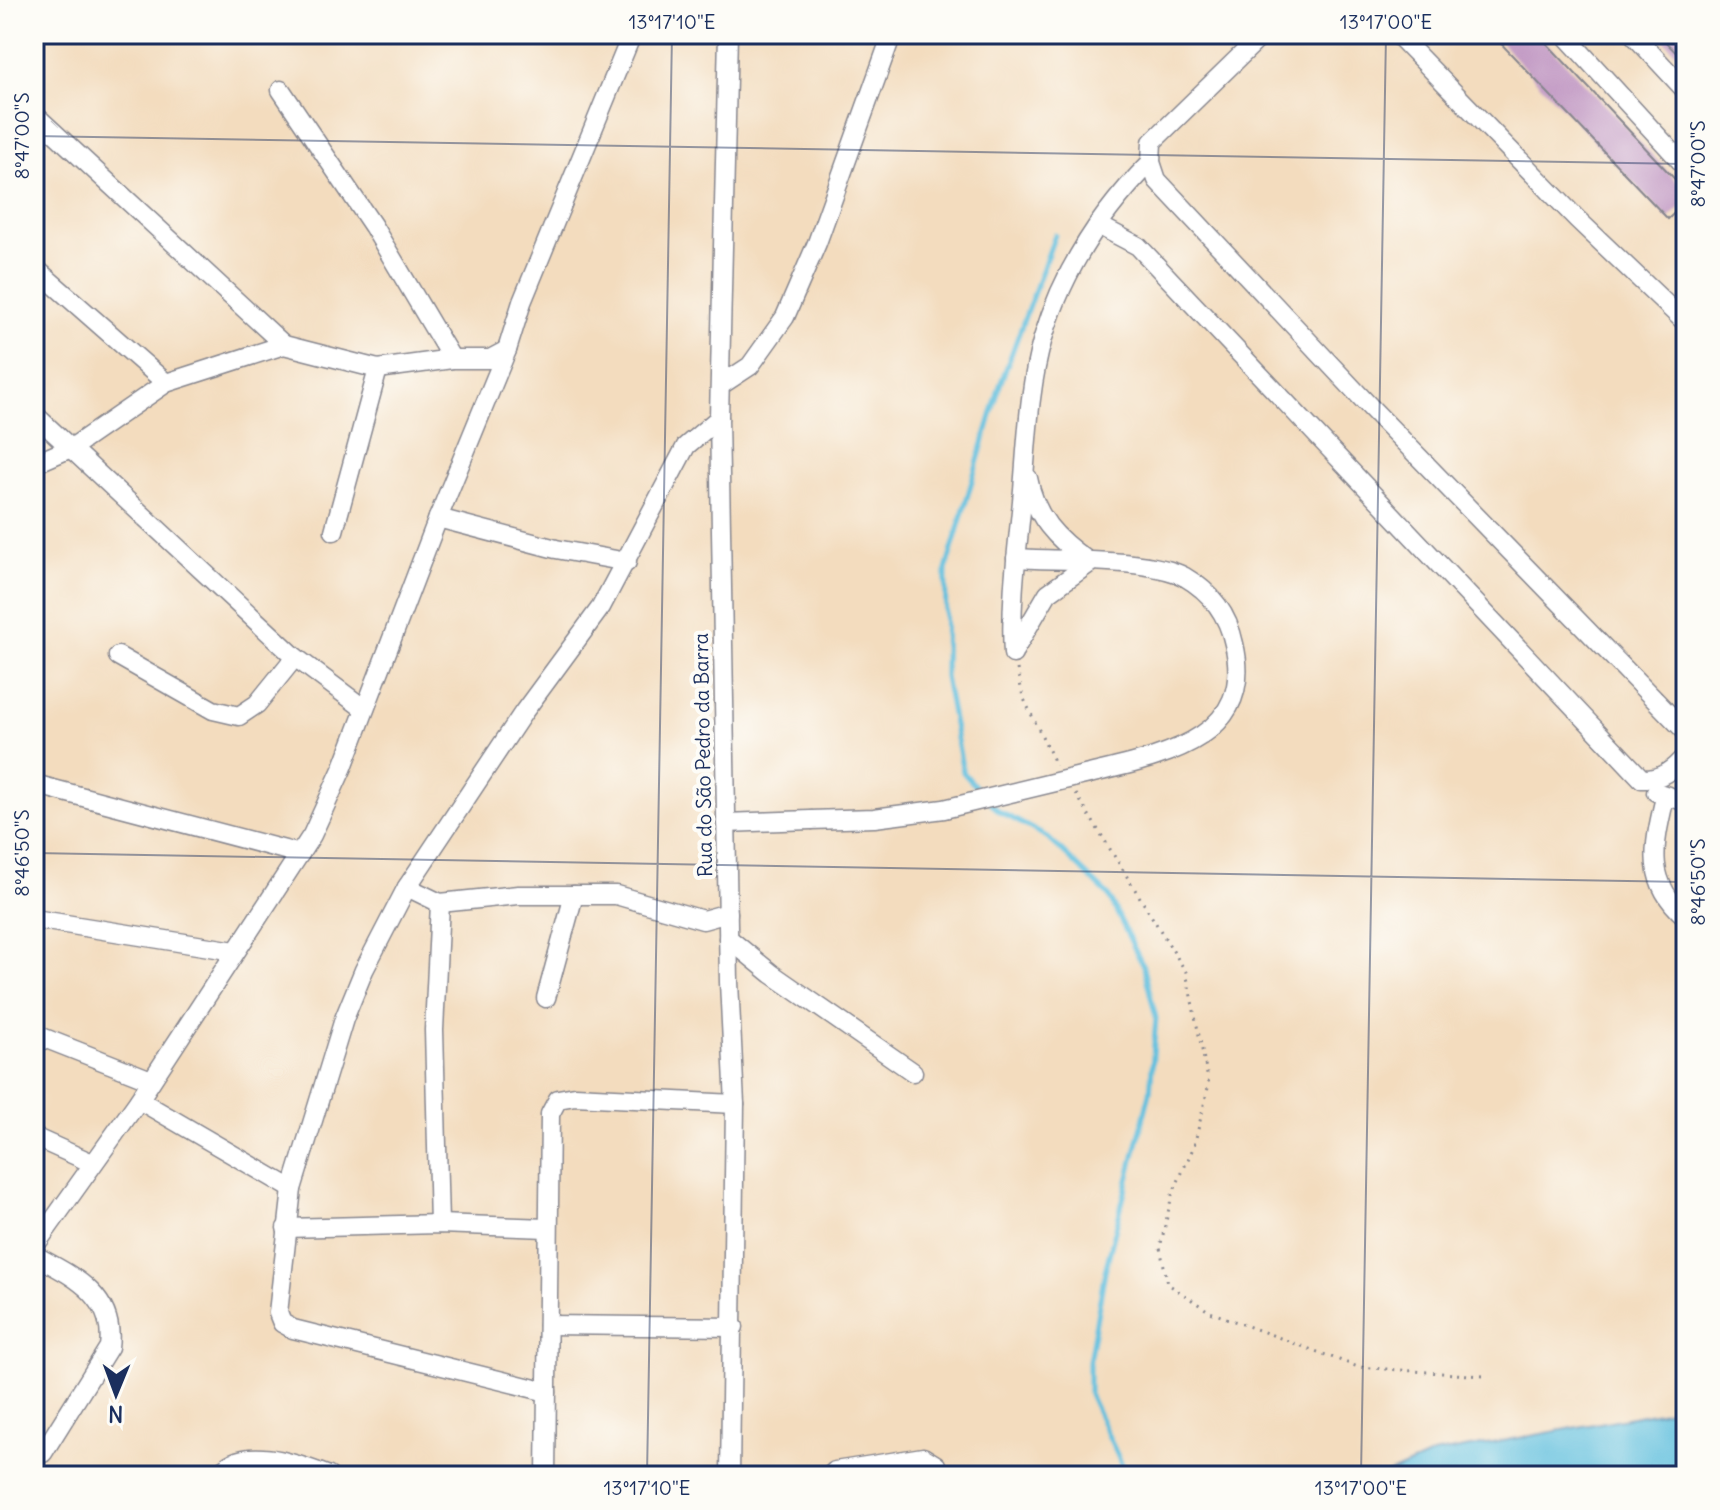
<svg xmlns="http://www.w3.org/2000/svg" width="1720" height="1510" font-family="Delius,sans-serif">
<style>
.water{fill:#60bfde;stroke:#3e779e;stroke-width:2}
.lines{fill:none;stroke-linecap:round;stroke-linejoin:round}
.stream{stroke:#60bfde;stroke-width:5}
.building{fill:#c29ac4}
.minor-casing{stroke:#87868e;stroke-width:21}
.path{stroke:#87868e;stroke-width:3;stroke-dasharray:2 6;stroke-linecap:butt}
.minor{stroke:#fff;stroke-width:18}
.minor-bridge-casing{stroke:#87868e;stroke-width:21;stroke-linecap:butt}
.minor-bridge{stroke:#fff;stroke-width:18}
.ticks{fill:none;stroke:#1b2f5e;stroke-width:2;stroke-opacity:0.45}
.labels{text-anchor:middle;stroke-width:8;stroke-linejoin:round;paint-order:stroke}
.street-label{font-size:20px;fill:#1b2f5e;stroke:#fdfcf7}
.neatline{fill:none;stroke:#1b2f5e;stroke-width:3}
.ticks-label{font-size:20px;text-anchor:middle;fill:#1b2f5e}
</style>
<rect width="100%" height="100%" fill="#fdfcf7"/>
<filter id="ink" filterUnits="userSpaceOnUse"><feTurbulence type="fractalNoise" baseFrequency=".0125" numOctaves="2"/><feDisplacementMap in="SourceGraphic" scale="16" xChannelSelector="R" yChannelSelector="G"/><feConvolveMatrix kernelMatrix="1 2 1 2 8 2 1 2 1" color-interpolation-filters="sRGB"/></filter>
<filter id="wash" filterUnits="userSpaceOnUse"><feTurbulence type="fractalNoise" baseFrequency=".006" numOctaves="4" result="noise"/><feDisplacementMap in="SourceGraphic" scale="32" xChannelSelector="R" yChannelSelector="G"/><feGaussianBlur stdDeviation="1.8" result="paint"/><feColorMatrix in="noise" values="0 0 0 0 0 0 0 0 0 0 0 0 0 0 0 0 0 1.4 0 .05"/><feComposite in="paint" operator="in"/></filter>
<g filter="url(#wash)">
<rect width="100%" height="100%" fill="#f3dcbe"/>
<!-- water -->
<polygon class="water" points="1686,1407 1686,1476 1384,1476 1433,1454"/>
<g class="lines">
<!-- stream -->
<g class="stream">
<polyline points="983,795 963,772 945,677 946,570 1000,385 1055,235"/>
<polyline points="990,802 1000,812 1047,837 1108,895 1144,968 1156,1018 1150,1093 1105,1271 1089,1361 1089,1394 1127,1476"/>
</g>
</g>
<g id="blocks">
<!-- building -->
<g class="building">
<polygon points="1492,34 1538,34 1686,191 1686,202 1668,219"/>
<polygon points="1658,34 1686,34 1686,63"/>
</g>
</g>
</g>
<g filter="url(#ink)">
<use href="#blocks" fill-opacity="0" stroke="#87868e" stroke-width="2"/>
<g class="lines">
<defs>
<g id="minor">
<polyline points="728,34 719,418 729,982 735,1104 730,1476"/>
<polyline points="1263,34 1152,142 1151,162 1157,180 1372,409 1686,732"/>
<polyline points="1397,34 1577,219 1686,323"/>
<polyline points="1564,34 1686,167"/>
<polyline points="1633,34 1686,91"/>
<polyline points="281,90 373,226 452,359"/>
<polyline points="34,114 284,345"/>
<path d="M 1098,225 L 1138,246 L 1642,779 C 1661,780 1674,769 1686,755"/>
<polyline points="34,267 166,383"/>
<polyline points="721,385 750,366 785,317 817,243 892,34"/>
<polyline points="34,414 295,657 363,708"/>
<polyline points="34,464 73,447 166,383 284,345 378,369 452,359 490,359 507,350"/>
<path d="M 1028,478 C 1035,517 1056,539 1088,561"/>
<polyline points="438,518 556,549 627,562"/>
<polyline points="334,531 378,369"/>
<path d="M 1016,558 C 1059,561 1150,558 1185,577 C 1211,592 1228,615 1234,644 C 1257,740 1159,757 1089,774"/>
<polyline points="1014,651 1048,593 1090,563"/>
<path d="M 1013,654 C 1010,603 1017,552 1022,501 C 1027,448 1028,389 1043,338 C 1063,271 1102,211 1151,162"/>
<polyline points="118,656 213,710 239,716 257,704 295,657"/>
<polyline points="34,784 300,854"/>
<polyline points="1656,792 1686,802"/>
<path d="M 1665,797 C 1654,845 1644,881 1686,917"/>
<polyline points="726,823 811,820"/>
<polyline points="407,887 440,903 518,895 616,895 703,920 728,913"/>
<polyline points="34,919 235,951"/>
<polyline points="728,938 772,974 913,1072"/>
<polyline points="546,998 574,895"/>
<polyline points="34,1034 151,1080"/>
<polyline points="139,1100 292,1189"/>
<polyline points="34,1137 92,1163"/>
<polyline points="439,1224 434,1030 440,903"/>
<polyline points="286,1228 439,1224 547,1228"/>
<polyline points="34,1247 139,1100 312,835 343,767 438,518 507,350 522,302 632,34"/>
<path d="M 34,1255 C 73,1276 116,1296 109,1347 L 43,1453"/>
<polyline points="548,1325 734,1327"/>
<polyline points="547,1392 293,1329 282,1323 278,1313 292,1189 344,1019 364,970 407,887 523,713 601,607 686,446 719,418"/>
<path d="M 218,1476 C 240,1441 300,1465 329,1476"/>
<polyline points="546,1476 550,1114 558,1099 575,1096 735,1104"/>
<polyline points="830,1476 835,1471 923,1457 936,1465 939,1476"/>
</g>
</defs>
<!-- minor casing -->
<use href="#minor" class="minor-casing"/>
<!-- path -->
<g class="path">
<polyline points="1017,669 1023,697 1056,765"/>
<polyline points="1076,794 1186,972 1209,1084 1194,1146 1172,1195 1160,1248 1168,1284 1210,1312 1358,1367 1483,1376"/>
</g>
<!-- minor -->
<use href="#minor" class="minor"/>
<defs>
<polyline id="minor-bridge" points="811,820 874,818 944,809 1089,774"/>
</defs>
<!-- minor-bridge casing -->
<use href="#minor-bridge" class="minor-bridge-casing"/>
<!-- minor-bridge -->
<use href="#minor-bridge" class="minor-bridge"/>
</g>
</g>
<!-- ticks -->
<path class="ticks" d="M 34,136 L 1686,164M 34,853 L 1686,882M 647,1476 L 672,34M 1361,1476 L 1386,34"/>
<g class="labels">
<!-- street labels -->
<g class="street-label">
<text transform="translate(703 755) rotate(-91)" y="7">Rua do São Pedro da Barra</text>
</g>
</g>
<!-- margin -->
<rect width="1720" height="1510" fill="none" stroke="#fdfcf7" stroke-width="88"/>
<!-- north arrow -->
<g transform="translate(116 1394) rotate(181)" stroke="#fdfcf7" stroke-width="6" paint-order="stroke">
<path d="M0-6L14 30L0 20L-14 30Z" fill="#1b2f5e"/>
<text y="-12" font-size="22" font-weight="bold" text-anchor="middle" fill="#1b2f5e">N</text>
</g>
<rect x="44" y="44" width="1632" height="1422" class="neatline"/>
<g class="ticks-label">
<text x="672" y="29">13°17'10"E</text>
<text x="1386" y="29">13°17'00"E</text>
<text transform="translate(22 136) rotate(-90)" y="7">8°47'00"S</text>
<text transform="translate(1698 164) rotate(-90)" y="7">8°47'00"S</text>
<text transform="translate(22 853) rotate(-90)" y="7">8°46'50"S</text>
<text transform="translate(1698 882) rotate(-90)" y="7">8°46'50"S</text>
<text x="647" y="1495">13°17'10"E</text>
<text x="1361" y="1495">13°17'00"E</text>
</g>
</svg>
